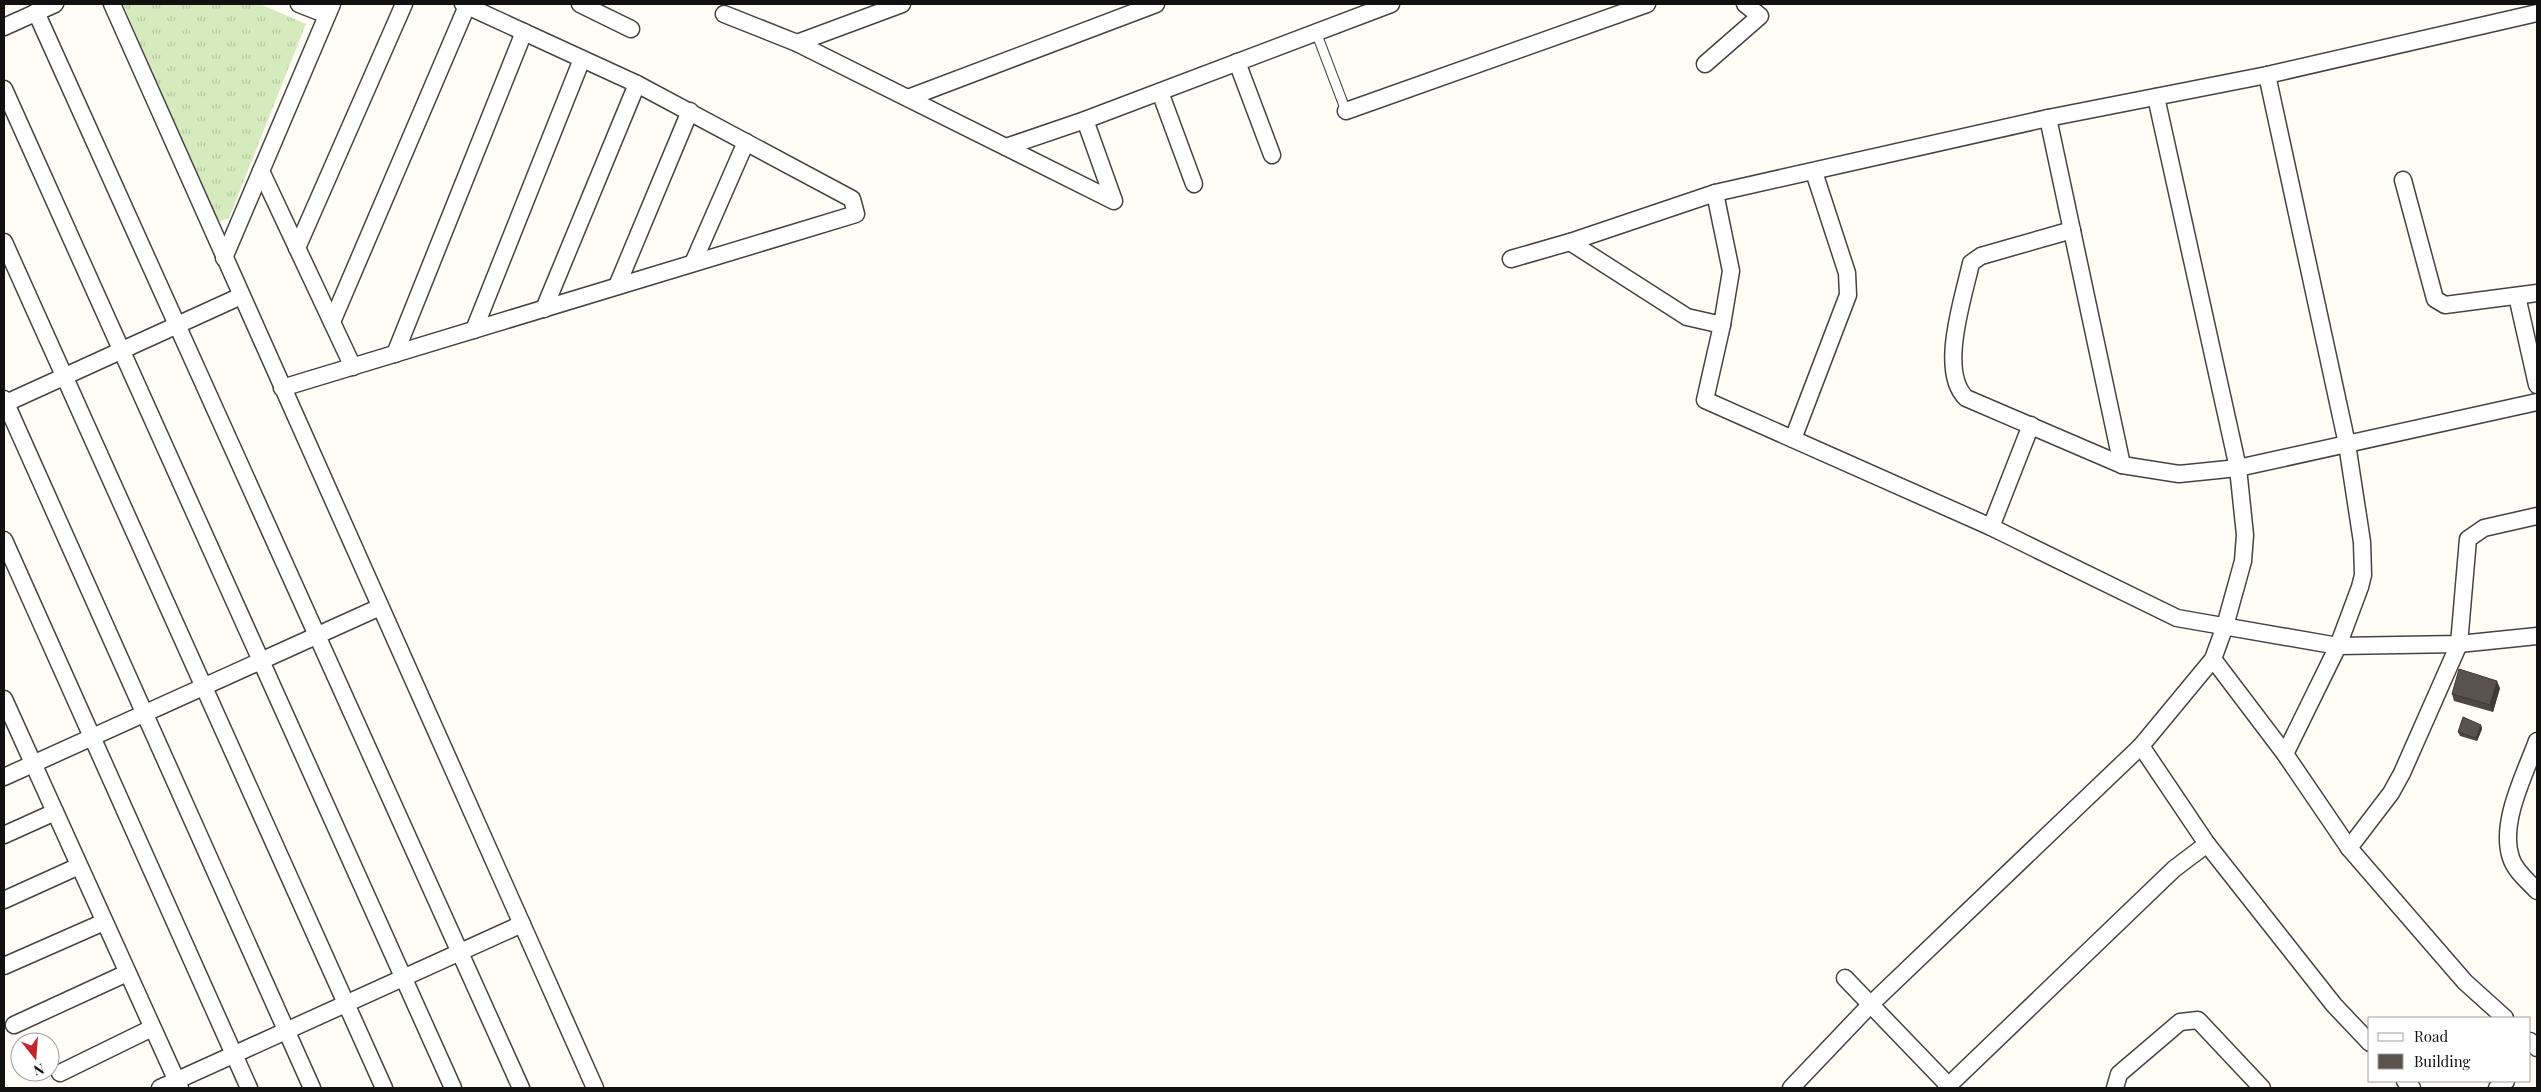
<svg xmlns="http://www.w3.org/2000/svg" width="2541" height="1092" font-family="'Playfair Display',serif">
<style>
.grass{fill:url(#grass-tufts)}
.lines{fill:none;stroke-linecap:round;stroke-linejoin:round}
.lane-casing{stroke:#444;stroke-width:11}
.street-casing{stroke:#444;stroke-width:19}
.lane{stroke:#fff;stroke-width:9}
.street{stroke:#fff;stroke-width:16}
.wall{fill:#4d4742}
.shaded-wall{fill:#3f3936}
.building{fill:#5a524d;stroke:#3f3936}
</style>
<defs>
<pattern id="grass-tufts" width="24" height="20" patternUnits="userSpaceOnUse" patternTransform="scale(1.25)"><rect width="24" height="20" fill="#d5ebbd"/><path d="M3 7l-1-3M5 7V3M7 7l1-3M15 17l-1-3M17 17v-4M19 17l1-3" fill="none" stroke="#b6c8a1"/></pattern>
</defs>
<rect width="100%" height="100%" fill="#fffdf5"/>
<!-- grass -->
<polygon class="grass" points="123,4 260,4 306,24 229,218 220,221 214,217"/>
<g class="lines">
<defs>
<polyline id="lane" points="1316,32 1346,111"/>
<g id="street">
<polyline points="112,4 595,1088"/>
<polyline points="299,4 327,15"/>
<polyline points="580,4 631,29"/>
<polyline points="36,12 521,1088"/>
<polyline points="724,14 797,43 1114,201 1085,120"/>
<polyline points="4,27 55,4"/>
<polyline points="797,43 902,4"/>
<polyline points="1237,62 1272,155"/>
<polyline points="1705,64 1760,16 1745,4"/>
<polyline points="2267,75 2347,444 2362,542 2363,575 2360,587 2338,646 2285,754"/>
<polyline points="4,89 453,1088"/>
<polyline points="1160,92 1194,184"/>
<polyline points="908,98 1156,4"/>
<polyline points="1346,111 1647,4"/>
<polyline points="2048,118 2122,465"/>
<polyline points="1006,147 1085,120 1391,4"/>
<polyline points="261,171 353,367"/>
<polyline points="2403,180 2435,299 2445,305 2537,293"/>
<path d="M 2072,230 L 1981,256 L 1971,263 C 1964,296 1938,371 1966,398 L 2122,465 L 2179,474 L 2238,468 L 2537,402"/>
<polyline points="4,242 384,1088"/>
<polyline points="1570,242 1687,317 1722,325 1731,271 1715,193"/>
<polyline points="297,248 404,4"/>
<polyline points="224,258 332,4"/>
<polyline points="1511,259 1570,242 1715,193 2048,118 2267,75 2537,13"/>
<polyline points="693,263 746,142"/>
<polyline points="617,286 690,111"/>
<polyline points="2517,296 2537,385"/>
<polyline points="544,309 637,84"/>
<polyline points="332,322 467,6"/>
<polyline points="1722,325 1705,400 1991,527 2177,618 2338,646 2459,644 2537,636"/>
<polyline points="474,330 582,59"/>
<polyline points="395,354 524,32"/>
<polyline points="282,388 856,214 852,199 637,84 463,4"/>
<polyline points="4,399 312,1088"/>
<polyline points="4,404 241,296"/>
<polyline points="1793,439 1848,295 1847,273 1814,172"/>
<polyline points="1991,527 2031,425"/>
<polyline points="4,540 249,1088"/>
<polyline points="2213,659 2285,754 2349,848 2465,982 2505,1018"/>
<polyline points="4,699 180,1088"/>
<path d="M 2537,741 C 2525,774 2499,823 2511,858 C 2515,871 2528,881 2537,891"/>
<polyline points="2141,746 2207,844 2334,1005 2370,1043"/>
<polyline points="4,777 380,607"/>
<polyline points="4,835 55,812"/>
<polyline points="2349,848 2391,793 2402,773 2459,644 2468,539 2484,528 2537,516"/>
<polyline points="4,900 79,866"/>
<polyline points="4,966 104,922"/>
<polyline points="1845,978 1951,1088"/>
<polyline points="14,1025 127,973"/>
<polyline points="2530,1041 2537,1048"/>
<polyline points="60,1073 152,1028"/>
<polyline points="2405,1081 2412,1088"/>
<polyline points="160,1088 522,924"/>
<polyline points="1791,1088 1870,1005 2141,746 2213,659 2225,626 2243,561 2245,535 2238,468 2156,97"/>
<polyline points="1946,1088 2174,869 2207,844"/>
<polyline points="2115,1088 2119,1074 2180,1022 2198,1020 2262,1088"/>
<polyline points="2497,1088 2506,1081"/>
</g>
</defs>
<!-- lane casing -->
<use href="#lane" class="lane-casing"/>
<!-- street casing -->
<use href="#street" class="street-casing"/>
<!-- lane -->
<use href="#lane" class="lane"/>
<!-- street -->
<use href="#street" class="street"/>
</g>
<!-- wall -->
<g class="wall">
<polygon points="2500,688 2493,712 2454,701 2452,694"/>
<polygon points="2481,725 2482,729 2477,741 2460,736 2458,732"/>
</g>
<!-- shaded-wall -->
<g class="shaded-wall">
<polygon points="2497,681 2500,688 2493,712 2490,705"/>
<polygon points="2481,725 2482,729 2477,741 2476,738"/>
</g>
<!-- building -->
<g class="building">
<polygon points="2459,669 2497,681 2490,705 2452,694"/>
<polygon points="2463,717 2481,725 2476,738 2458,732"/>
</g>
<!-- border -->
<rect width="2541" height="1092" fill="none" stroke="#111111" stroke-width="10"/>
<!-- legend -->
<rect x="2368" y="1017" width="162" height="65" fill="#ffffff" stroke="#a0a0a0"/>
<rect x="2378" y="1033" width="25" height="8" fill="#ffffff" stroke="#a0a0a0"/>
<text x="2414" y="1042" font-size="15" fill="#111111">Road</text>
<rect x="2378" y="1054" width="25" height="15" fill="#5a524d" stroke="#a0a0a0"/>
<text x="2414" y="1067" font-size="15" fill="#111111">Building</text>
<!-- north arrow -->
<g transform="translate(35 1057) rotate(163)"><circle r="24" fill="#ffffff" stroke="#a0a0a0"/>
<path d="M0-4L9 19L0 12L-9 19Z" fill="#c4262e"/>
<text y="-8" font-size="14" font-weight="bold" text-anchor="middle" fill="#111111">N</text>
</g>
</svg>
